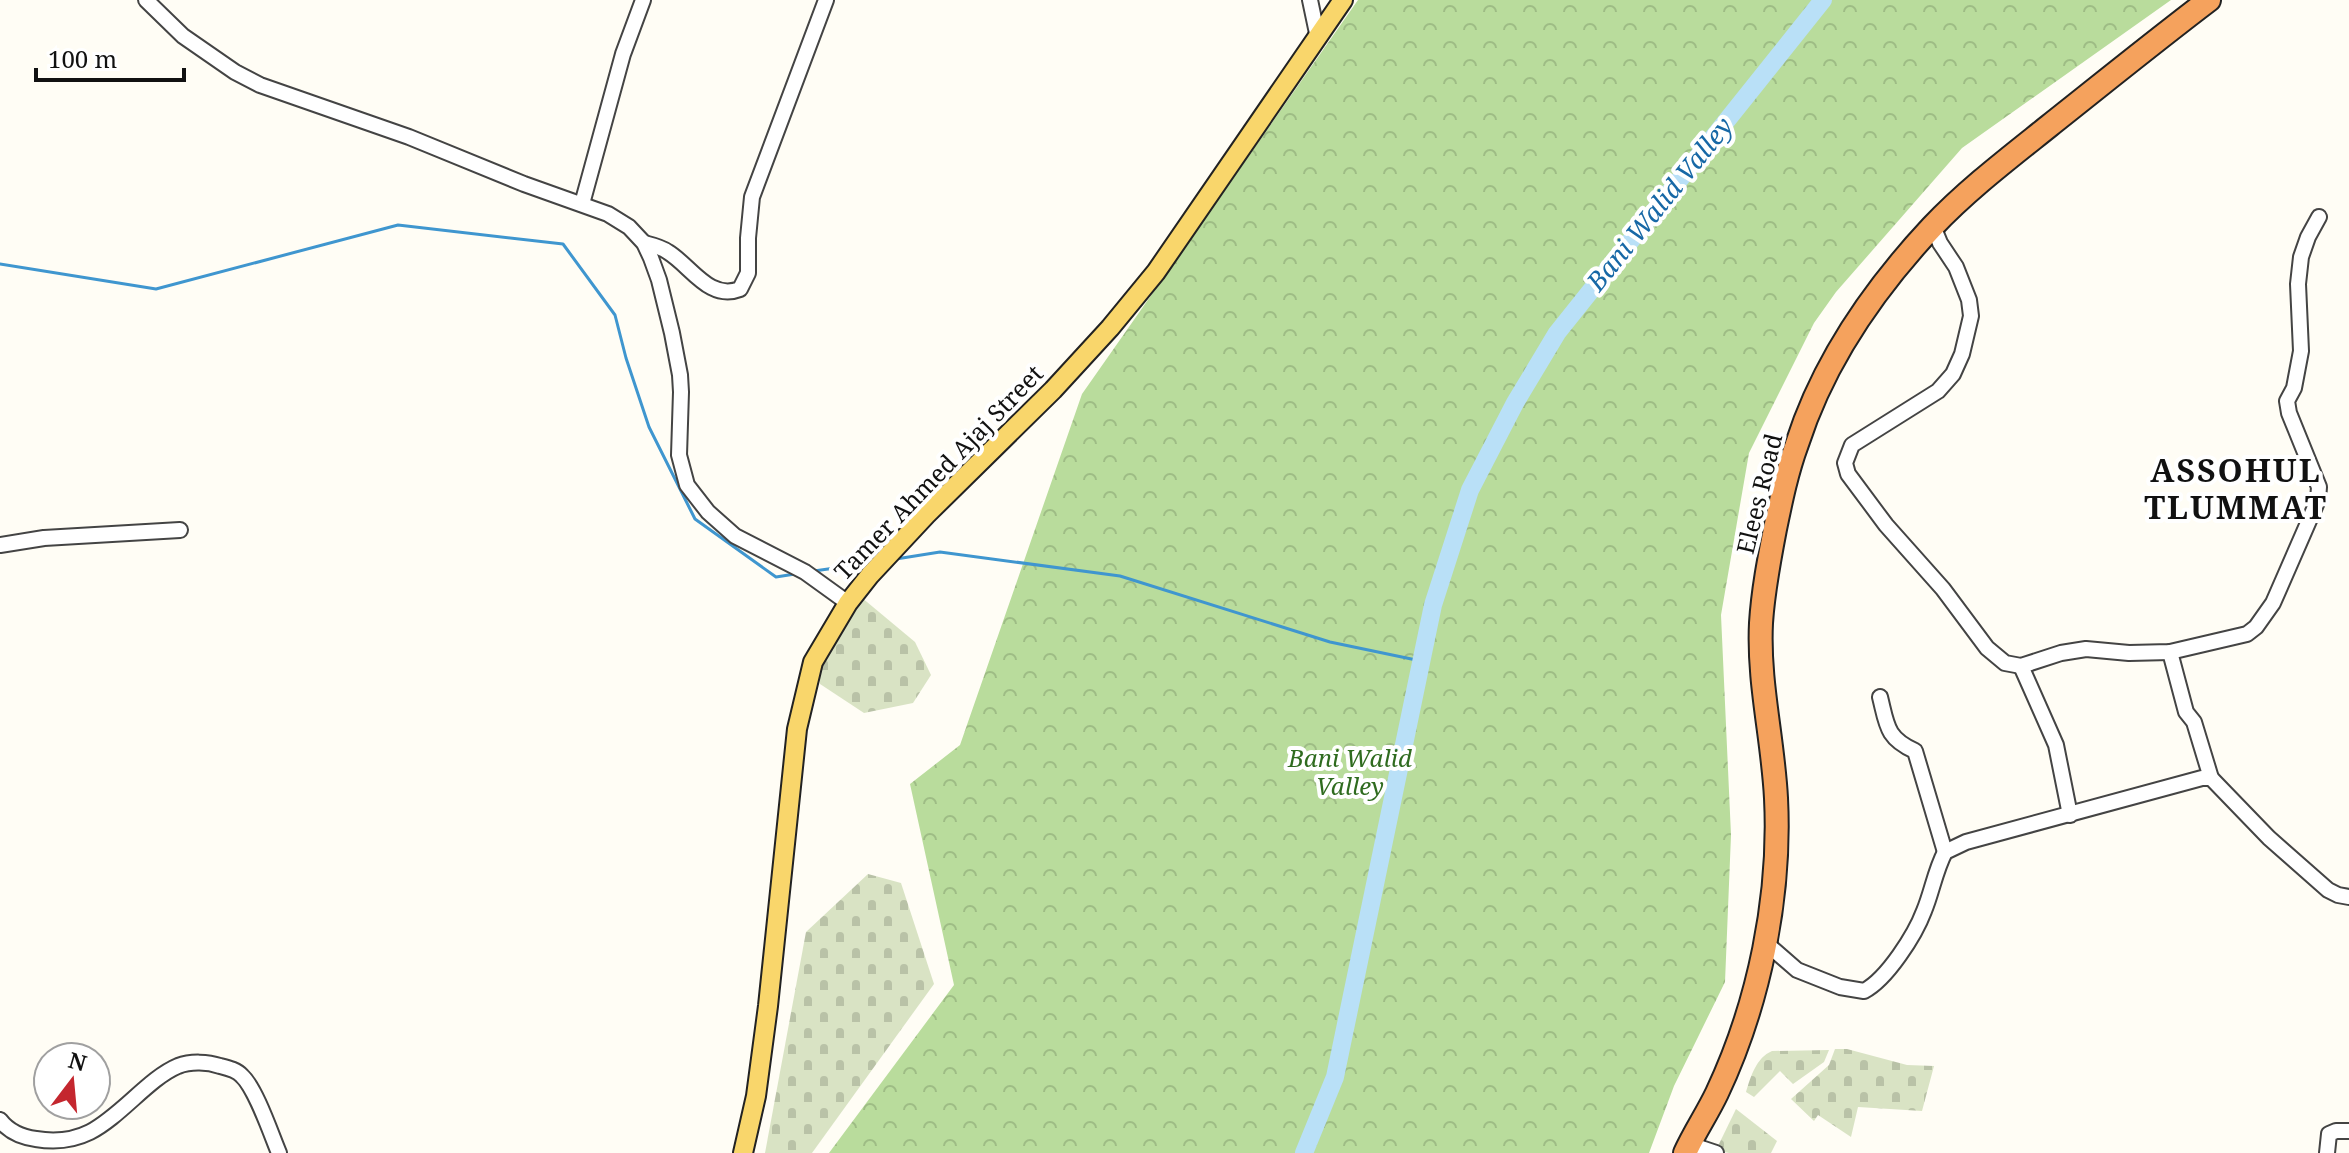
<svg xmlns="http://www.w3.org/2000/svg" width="2349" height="1153" font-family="'Noto Serif',serif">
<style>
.forest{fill:url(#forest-crowns)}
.cemetery{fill:url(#cemetery-stones)}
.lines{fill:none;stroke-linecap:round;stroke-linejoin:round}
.stream{stroke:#3f96cf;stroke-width:3}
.river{stroke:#b9e0f7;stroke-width:18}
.minor-casing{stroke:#444;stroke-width:18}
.major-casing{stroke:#222;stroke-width:22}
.highway-casing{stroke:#222;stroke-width:26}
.minor{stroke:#fff;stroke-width:14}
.major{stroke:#f9d66b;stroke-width:18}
.highway{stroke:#f5a25d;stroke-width:22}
.labels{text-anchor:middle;stroke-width:8;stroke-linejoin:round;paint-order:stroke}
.street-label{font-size:24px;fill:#111;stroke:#fff}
.park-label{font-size:24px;font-style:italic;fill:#2f6b1f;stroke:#fff}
.water-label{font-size:26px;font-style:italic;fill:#1768a6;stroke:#fff}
.district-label{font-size:32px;font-weight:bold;letter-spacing:2px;fill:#111;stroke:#fff}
</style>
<defs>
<pattern id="forest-crowns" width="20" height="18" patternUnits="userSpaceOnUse" patternTransform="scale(2)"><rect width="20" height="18" fill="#b9dc9c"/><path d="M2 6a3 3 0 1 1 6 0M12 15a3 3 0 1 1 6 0" fill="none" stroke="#9ebc85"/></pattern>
<pattern id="cemetery-stones" width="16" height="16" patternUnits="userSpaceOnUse" patternTransform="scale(2)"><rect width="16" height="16" fill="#d9e3c4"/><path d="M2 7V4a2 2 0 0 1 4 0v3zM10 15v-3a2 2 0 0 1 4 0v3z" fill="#b9c2a7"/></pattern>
</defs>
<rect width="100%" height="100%" fill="#fffdf5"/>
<!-- forest -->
<polygon class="forest" points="1358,0 2171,0 1962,148 1836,292 1814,323 1749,453 1721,615 1731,835 1725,982 1674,1086 1649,1153 829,1153 954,985 910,784 960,745 1082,394"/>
<!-- cemetery -->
<g class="cemetery">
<polygon points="861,597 915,642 931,675 913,703 864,713 820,684 820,669"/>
<polygon points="868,874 901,883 934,984 812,1153 765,1153 806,932"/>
<polygon points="1835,1049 1847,1049 1907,1065 1934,1066 1922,1111 1858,1107 1851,1137 1818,1115 1814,1121 1791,1099 1829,1065"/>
<path d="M 1829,1050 L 1824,1062 L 1793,1084 L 1780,1071 L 1754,1097 L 1746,1092 C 1751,1076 1756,1058 1772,1051 Z"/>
<polygon points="1736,1109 1777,1141 1771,1153 1729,1153 1720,1151 1718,1146"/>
</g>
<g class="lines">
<!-- stream -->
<g class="stream">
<polyline points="0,264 156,289 398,225 563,244 615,315 626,358 649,427 695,519 776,577 795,574"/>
<polyline points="896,559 940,552 1120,576 1330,642 1421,661"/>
<polyline points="814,571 870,563"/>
</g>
<!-- river -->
<polyline class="river" points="1304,1153 1335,1077 1433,605 1470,490 1515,403 1557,333 1823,0"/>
<defs>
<g id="minor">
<polyline points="146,0 183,36 235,72 260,85 409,137 524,184 608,214 629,227 644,243 651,258 659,280 672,333 680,375 681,392 679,455 687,485 708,512 735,536 805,572 848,603"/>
<polyline points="1310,0 1318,38"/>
<polyline points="582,204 623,54 643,0"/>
<polyline points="1933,226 1940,243 1956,267 1969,300 1971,316 1962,354 1953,374 1938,391 1852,445 1845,463 1848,474 1886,525 1943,589 1987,648 2005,663 2021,666 2061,653 2086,649 2129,653 2170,652 2247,634 2256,627 2273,603 2318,500 2319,487 2289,413 2287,401 2294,388 2301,351 2298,284 2301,257 2308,237 2319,217"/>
<path d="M 644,243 C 652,245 661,247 668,252 C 691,266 709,301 740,289 L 748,273 L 748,238 L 752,197 L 826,0"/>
<polyline points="0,545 44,538 180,530"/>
<polyline points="2170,652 2186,712 2194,722 2211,778"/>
<polyline points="2021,666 2056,745 2070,815"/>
<path d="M 1880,697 C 1887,725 1886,738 1915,751 L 1945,852"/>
<path d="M 1767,944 L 1797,970 L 1840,987 L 1864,991 C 1887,979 1915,935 1924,911 C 1932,892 1935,871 1945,852 L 1966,842 L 2202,778 L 2211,778 L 2269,838 L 2328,890 L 2338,895 L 2349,897"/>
<path d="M 0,1120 C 9,1132 21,1137 36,1139 C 54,1142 74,1140 90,1132 C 121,1116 149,1078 178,1066 C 191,1061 208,1062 220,1066 C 228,1068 237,1070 242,1076 C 256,1089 271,1134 279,1153"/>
<polyline points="1689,1144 1716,1153"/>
<polyline points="2327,1153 2329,1134 2336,1131 2349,1131"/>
</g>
<polyline id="major" points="743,1153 756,1096 768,1006 797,729 813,662 848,603 870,575 926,515 1053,390 1110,328 1156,272 1343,0"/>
<path id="highway" d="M 1685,1153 C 1694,1133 1707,1114 1717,1093 C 1759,1004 1781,897 1776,798 C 1773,739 1758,682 1761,623 C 1763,591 1769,560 1775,529 C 1781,500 1787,471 1797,444 C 1823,363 1874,289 1932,227 C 1967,190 2009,158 2049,126 C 2102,84 2155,41 2209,0"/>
</defs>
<!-- minor casing -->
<use href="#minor" class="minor-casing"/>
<!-- major casing -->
<use href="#major" class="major-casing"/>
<!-- highway casing -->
<use href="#highway" class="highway-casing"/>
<!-- minor -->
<use href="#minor" class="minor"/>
<!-- major -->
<use href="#major" class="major"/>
<!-- highway -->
<use href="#highway" class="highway"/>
</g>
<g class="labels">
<!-- street labels -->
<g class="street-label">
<text transform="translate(939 473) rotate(-46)" y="8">Tamer Ahmed Ajaj Street</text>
<text transform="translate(1760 494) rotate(-76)" y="8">Elees Road</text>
</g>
<!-- park labels -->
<g class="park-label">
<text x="1350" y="767">Bani Walid<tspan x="1350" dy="28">Valley</tspan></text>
</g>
<!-- water labels -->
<g class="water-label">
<text transform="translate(1660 204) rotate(-51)" y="9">Bani Walid Valley</text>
</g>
<!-- district labels -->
<g class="district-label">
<text x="2236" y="482">ASSOHUL<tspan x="2236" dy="37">TLUMMAT</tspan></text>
</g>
</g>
<!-- north arrow -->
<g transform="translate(72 1081) rotate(16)"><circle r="38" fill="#ffffff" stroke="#a0a0a0" stroke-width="2"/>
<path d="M0-6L14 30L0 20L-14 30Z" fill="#c4262e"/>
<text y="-12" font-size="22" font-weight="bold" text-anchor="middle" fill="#111111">N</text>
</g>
<!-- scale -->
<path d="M36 68v12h148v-12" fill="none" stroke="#111111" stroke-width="4"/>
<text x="48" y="68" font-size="24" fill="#111111" stroke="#ffffff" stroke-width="6" paint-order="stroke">100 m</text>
</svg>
